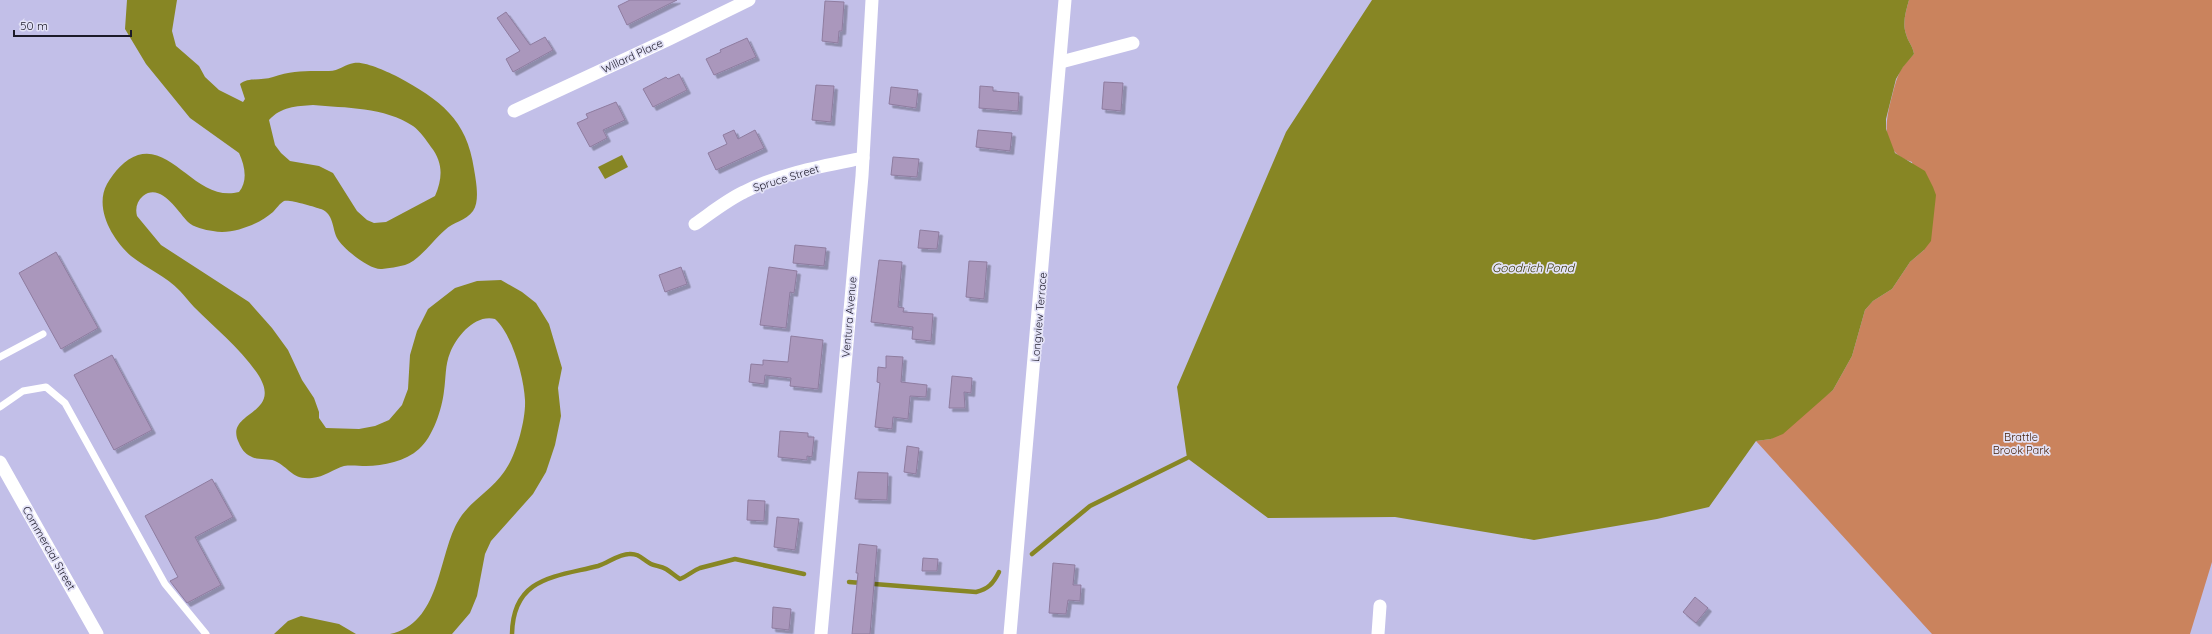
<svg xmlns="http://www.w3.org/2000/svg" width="2212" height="634" font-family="Quicksand,sans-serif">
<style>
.green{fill:#ca835d}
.water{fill:#878624;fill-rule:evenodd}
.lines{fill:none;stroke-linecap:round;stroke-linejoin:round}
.stream{stroke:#878624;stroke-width:4.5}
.building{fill:#aa97bc;stroke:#8e7c9f;filter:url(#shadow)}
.service{stroke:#fff;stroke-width:7}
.minor{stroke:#fff;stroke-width:13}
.labels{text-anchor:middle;stroke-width:3.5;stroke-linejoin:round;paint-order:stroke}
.street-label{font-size:11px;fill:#1c1a29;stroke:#e3e2f7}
.park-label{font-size:11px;fill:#472008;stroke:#e3e2f7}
.water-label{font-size:12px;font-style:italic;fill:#393701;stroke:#e3e2f7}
</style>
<defs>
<filter id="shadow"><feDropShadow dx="3.5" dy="3.5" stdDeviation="0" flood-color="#0004"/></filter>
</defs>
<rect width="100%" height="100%" fill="#c2bfe8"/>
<!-- green -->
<path class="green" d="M 1909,0 L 2212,0 L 2212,562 L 2190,634 L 1932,634 L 1756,441 L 1771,439 L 1833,390 L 1852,356 L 1865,310 L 1873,301 L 1892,289 L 1910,262 L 1924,250 L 1912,162 C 1882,153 1884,126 1891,100 C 1894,89 1896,78 1902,68 C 1905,63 1910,59 1914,54 C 1913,46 1908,42 1906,34 C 1902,23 1906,11 1909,0 Z"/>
<!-- water -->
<g class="water">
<path d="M 127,0 L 177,0 L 172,31 L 176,46 L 199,66 L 205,77 L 219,90 L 243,102 L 245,99 L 240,84 C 248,77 262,81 273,77 C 293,70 308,71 329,71 C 339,71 345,64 354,63 C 365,61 388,72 398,77 C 440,100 467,119 474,169 C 476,181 480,201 473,211 C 466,221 453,222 445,230 C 433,240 420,260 405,265 C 398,267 389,268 382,269 C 371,271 342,248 337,238 C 332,228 334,214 321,209 C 315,207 289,199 284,201 C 280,203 276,209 273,212 C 258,225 232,235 213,231 C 205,230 193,227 188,222 C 178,212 161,182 143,196 C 137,201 135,208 137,216 L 161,245 L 249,302 L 272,328 L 288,350 L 302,380 L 314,398 L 319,412 L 319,418 L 326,428 L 359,429 L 375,426 L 389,420 L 402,405 L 408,389 L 410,355 L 417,331 L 428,309 L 455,288 L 477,281 L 501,280 L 522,292 L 536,303 L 549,324 L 562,368 L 558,388 L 561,416 L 555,445 L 546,472 L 533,494 L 491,541 L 485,554 L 477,596 L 470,613 L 452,634 L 390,634 C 440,624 438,558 457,523 C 468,502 491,491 504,472 C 516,456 526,420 525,400 C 524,377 512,334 495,319 C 475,314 457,336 450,353 C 445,365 446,378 444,391 C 442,409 433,437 419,449 C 406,461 383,466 366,466 C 359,466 351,465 344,466 C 334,469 324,477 312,478 C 292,480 290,468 275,461 C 267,458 258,461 250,456 C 245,454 241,448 239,443 C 223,411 283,416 259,376 C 242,350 216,329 194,307 C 189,302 185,296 180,291 C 166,276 147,269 131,256 C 112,239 94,208 107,184 C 114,172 125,159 138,155 C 173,144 198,203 239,192 C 248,181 245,166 239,153 L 190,118 L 146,64 L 125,29 ZM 313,105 C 345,108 385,107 413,126 C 420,131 426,140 431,147 C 443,162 443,178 435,196 L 386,222 L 374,223 L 367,220 L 357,211 L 333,173 L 319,166 L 290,161 L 281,153 L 275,145 L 269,120 C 281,107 296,106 313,105 Z"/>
<path d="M 1372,0 L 1909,0 C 1906,11 1902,23 1906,34 C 1908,42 1913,46 1914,54 L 1903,67 L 1896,79 L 1886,119 L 1886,129 L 1895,153 L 1925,171 L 1933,187 L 1936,195 L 1931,241 L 1924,250 L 1910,262 L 1892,289 L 1873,301 L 1865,310 L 1852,356 L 1833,390 L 1783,434 L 1771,439 L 1756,441 L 1709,507 L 1657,519 L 1534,540 L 1395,517 L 1268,518 L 1187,458 L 1177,387 L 1286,132 Z"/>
<polygon points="622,155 628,167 605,179 598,167"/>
<polygon points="301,616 339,624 356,634 274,634 288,621"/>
</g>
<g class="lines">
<!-- stream -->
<g class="stream">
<polyline points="1032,554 1090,506 1187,458"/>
<path d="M 849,582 L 976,592 C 988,589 993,584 999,572"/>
<path d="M 512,634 C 513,577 555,577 598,566 C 608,563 619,554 629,554 C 639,553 643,560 651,564 C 655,566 661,566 666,569 C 671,572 675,576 680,579 C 688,576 692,571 700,568 L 735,559 L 804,574"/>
</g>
</g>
<!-- building -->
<g class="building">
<polygon points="630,0 677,0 627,25 618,6"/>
<polygon points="825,1 844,2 842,31 839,31 838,43 822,41"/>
<polygon points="506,12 530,45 545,37 553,50 513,72 506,59 520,51 497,18"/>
<polygon points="747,38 756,57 714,75 706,59 721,52 720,50"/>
<polygon points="679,74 687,90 653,107 643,89 666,77 668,79"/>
<polygon points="1104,82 1123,83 1121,111 1102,109"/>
<polygon points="816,85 834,86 831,122 812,120"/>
<polygon points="980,86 993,87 993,91 1019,93 1018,111 979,108"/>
<polygon points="891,87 918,90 916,108 889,104"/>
<polygon points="616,102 625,120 603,130 607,138 590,147 577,123 588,118 586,114"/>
<polygon points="734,130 738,139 755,130 764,148 716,170 708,153 727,144 723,135"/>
<polygon points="978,130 1012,133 1010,151 976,147"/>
<polygon points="893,157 919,159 917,177 891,175"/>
<polygon points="920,230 939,232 937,249 918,248"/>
<polygon points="795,245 826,248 824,266 793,263"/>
<polygon points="56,252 98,328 61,349 19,273"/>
<polygon points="879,260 902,262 898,307 904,308 903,312 933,314 931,341 912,339 913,327 871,322"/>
<polygon points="969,261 987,262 984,299 966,297"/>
<polygon points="681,267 687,284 665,292 659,275"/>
<polygon points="769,267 797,271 794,293 790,292 786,328 760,325"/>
<polygon points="791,336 823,340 818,389 790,386 791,378 765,375 764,384 749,382 751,364 763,365 763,360 788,362"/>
<polygon points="112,355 152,430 114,450 74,375"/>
<polygon points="886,356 903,357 901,382 927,385 926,397 910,396 908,419 893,417 892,429 875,427 880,383 877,382 878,367 886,368"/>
<polygon points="952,376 972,378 971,393 964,392 965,408 949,408"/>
<polygon points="780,431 808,433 808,437 814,437 812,457 807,456 807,460 778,457"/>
<polygon points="907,446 919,448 916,474 904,472"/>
<polygon points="858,472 888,473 887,500 855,499"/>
<polygon points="212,479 233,517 195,537 221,585 187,603 170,581 178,577 145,516"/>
<polygon points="748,500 765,501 764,521 747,520"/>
<polygon points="777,517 799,519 795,550 774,547"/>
<polygon points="859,544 877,546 870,634 852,634 858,573 856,573"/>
<polygon points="923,558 938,559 937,571 922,571"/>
<polygon points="1053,563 1075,565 1073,585 1081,585 1080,601 1068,600 1066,614 1049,613"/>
<polygon points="1695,597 1708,608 1696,623 1683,612"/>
<polygon points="773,607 791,609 789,630 772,628"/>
</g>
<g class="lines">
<!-- service -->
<g class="service">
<polyline points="0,357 43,334"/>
<polyline points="0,407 23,391 46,387 65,403 165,584 206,634"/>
</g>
<!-- minor -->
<g class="minor">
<polyline points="1061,62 1133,43"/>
<polyline points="514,111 669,39 749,0"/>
<path d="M 695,224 C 711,213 727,200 744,192 C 781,173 823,166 863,158"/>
<polyline points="0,462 97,634"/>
<polyline points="821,634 862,176 872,0"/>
<polyline points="1010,634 1065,0"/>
<polyline points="1378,634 1380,606"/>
</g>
</g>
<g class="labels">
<!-- street labels -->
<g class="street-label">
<text transform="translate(632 56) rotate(-25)" y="4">Willard Place</text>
<text transform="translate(786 178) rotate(-17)" y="4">Spruce Street</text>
<text transform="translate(849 317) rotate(-85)" y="4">Ventura Avenue</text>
<text transform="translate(1039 317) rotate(-85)" y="4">Longview Terrace</text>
<text transform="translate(49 548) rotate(60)" y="4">Commercial Street</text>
</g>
<!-- park labels -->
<g class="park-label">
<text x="2021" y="441">Brattle<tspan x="2021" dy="13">Brook Park</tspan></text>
</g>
<!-- water labels -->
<g class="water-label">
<text x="1533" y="272">Goodrich Pond</text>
</g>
</g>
<!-- scale -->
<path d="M14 30v6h117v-6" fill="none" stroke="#1c1a29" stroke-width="2"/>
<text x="20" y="30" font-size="12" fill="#1c1a29" stroke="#e3e2f7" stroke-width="3" paint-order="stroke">50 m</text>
</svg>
